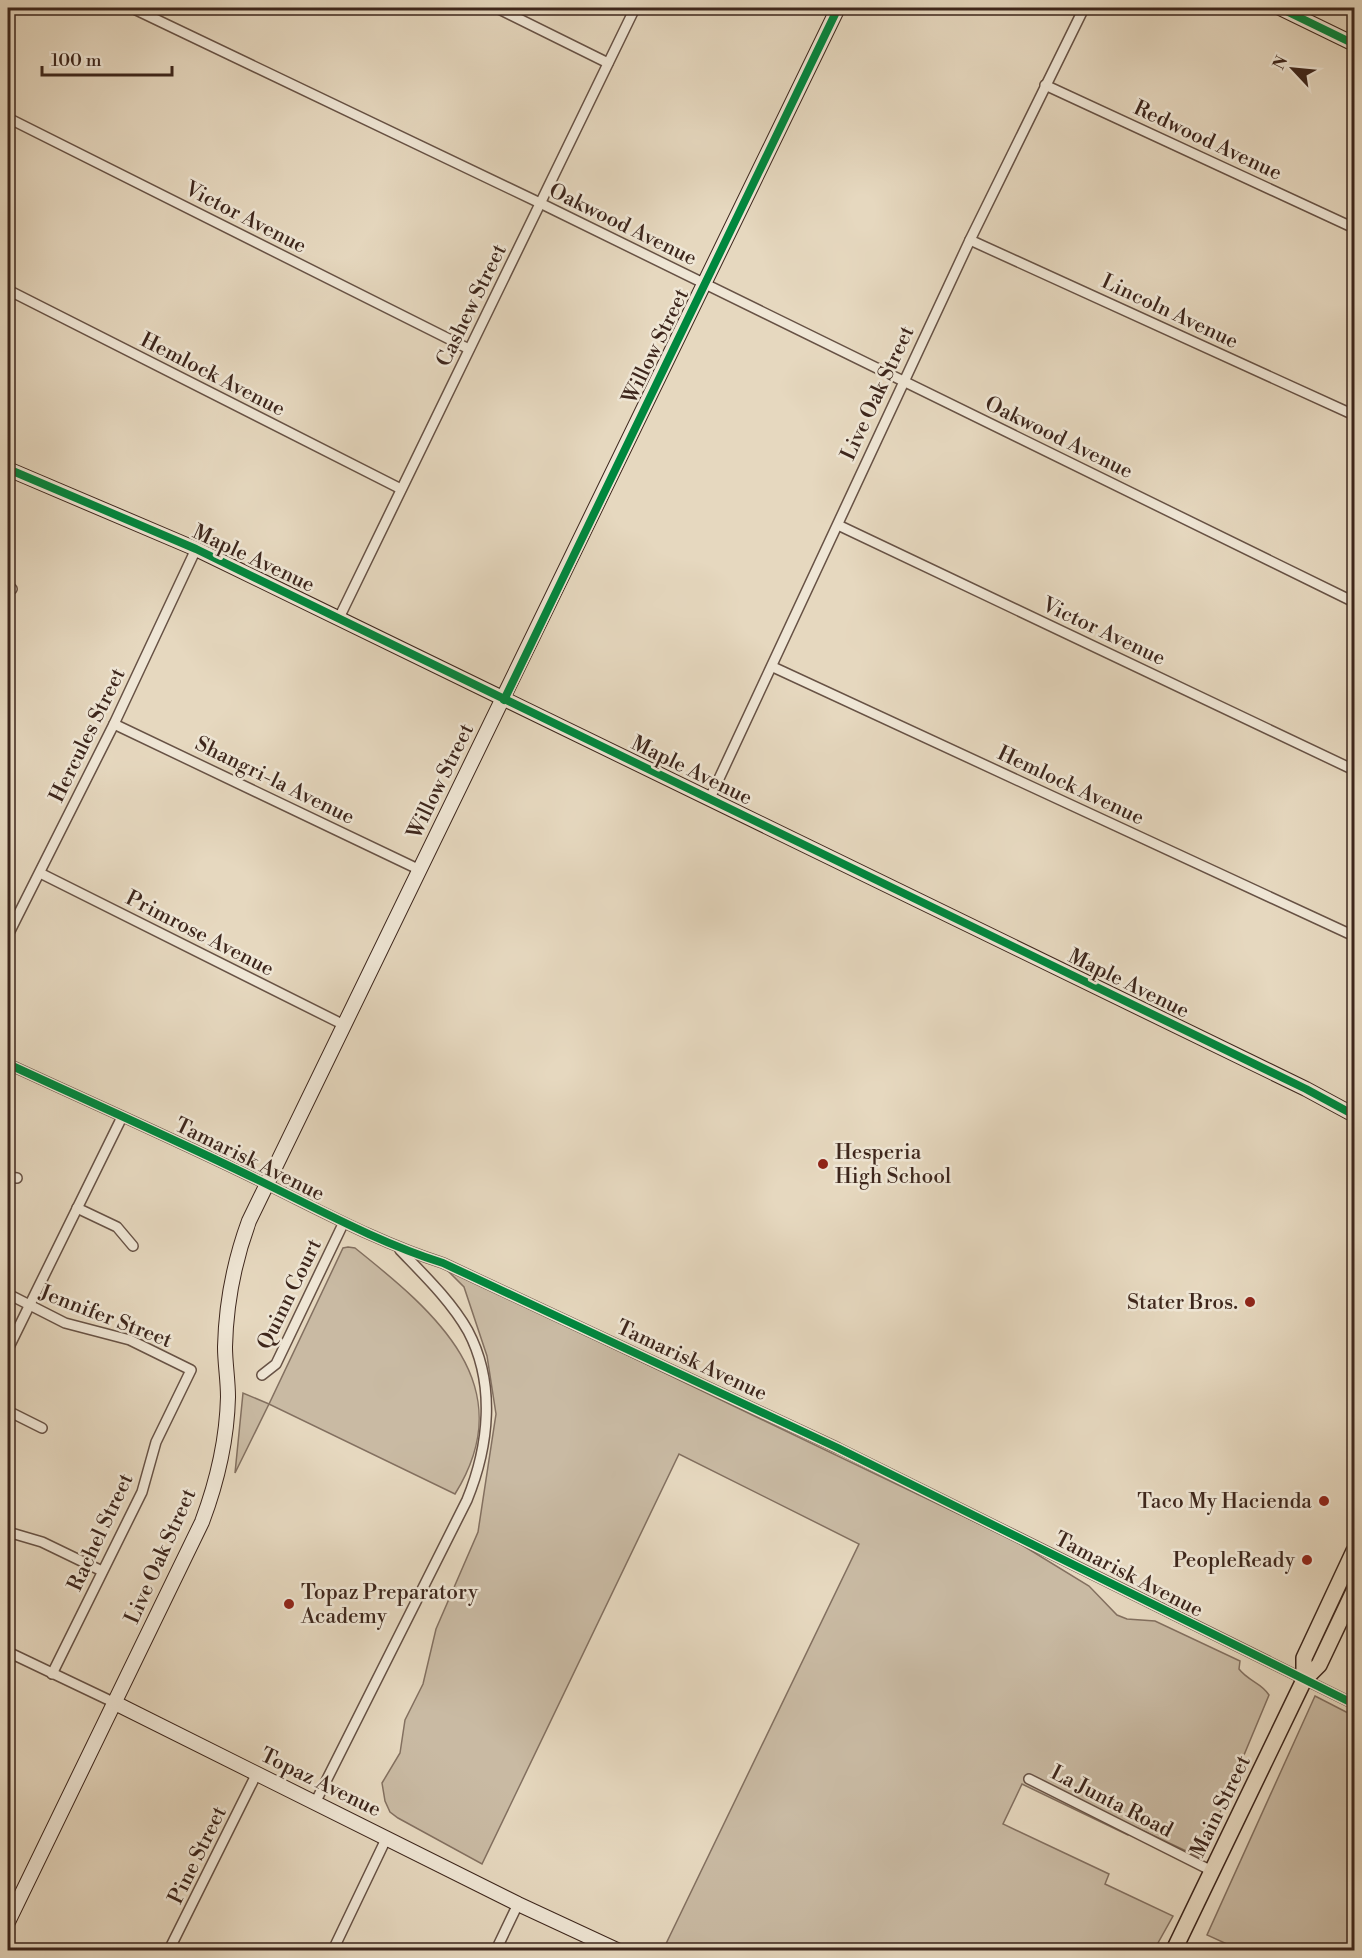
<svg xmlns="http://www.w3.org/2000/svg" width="1362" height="1958" font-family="'Libre Bodoni',serif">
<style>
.green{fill:#c9baa3;stroke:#837060;stroke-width:1.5}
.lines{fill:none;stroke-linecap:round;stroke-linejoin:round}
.street-casing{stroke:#675245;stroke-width:12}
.secondary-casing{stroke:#3d261c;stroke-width:16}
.primary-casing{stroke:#3d261c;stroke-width:18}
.street{stroke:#efe6d5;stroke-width:9}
.secondary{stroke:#efe6d5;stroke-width:14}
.primary{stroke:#e6d8bf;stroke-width:15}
.cycleway-casing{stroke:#efe6d5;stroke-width:11}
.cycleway{stroke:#00873e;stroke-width:8}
.poi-dot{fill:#8f2418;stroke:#efe6d5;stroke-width:2}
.labels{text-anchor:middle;stroke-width:5;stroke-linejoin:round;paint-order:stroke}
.street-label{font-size:21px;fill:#3d261c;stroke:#efe6d5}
.poi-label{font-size:21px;fill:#3d261c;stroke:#efe6d5;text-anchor:end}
</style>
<rect width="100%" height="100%" fill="#e6d8bf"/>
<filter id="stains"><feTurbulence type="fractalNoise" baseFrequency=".00333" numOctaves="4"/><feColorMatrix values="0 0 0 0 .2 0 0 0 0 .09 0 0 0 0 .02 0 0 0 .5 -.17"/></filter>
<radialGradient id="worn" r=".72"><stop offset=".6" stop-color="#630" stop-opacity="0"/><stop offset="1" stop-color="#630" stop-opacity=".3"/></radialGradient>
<!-- green -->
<g class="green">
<path d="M 348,1247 L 355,1248 C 435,1312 523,1385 455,1494 L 269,1404 L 235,1473 L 243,1393 L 269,1404 L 343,1248 Z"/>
<path d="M 444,1267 L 1017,1542 L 1089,1586 L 1117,1615 L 1127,1619 L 1155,1621 L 1240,1661 L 1239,1669 C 1248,1681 1262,1683 1269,1695 L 1201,1858 L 1133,1826 L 1128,1835 L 1022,1784 L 1003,1824 L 1109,1874 L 1105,1884 L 1173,1916 L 1154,1950 L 663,1950 L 859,1544 L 679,1454 L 482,1864 L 398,1818 L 390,1812 L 385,1801 L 382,1783 L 400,1753 L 405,1720 L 423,1684 L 436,1629 L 478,1532 L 496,1414 L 487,1356 L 464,1287 Z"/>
<polygon points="1315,1696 1354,1716 1354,1950 1240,1950 1207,1935"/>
</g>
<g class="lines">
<defs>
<g id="street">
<polyline points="132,8 540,203 1354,602"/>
<polyline points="497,8 608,63"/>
<polyline points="1045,85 1354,228"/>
<polyline points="8,118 469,349"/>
<polyline points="970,240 1354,415"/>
<polyline points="8,290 401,489"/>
<polyline points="838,525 1354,770"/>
<polyline points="8,585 12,589"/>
<polyline points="339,618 635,8"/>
<polyline points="773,667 1354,936"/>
<polyline points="114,724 420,870"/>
<polyline points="710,798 970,240 1084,8"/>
<polyline points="40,873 344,1025"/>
<polyline points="8,935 114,724 196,549"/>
<path d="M 8,1064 C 90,1102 174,1139 256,1179 C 318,1209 377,1242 443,1263 L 838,1448 L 1354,1704"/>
<polyline points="8,1177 17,1178"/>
<polyline points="77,1208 117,1227 133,1246"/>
<polyline points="8,1294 65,1323 130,1340 191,1370 156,1442 142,1492 52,1674"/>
<polyline points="8,1349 122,1117"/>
<polyline points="262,1375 276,1364 343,1224"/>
<polyline points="8,1411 42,1428"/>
<polyline points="8,1532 42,1542 102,1571"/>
<polyline points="8,1652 115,1703"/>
<polyline points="1029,1779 1212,1871"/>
<path d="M 315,1803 L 467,1500 C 489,1446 496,1384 468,1331 C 451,1301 424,1275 400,1250"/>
<polyline points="169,1950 256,1775"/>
<polyline points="333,1950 387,1837"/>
<polyline points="496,1950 518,1904"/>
</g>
<g id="secondary">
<polyline points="1280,8 1354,44"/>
<polyline points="8,469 196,549 1306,1089 1354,1115"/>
<polyline points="115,1703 518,1904 617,1950"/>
<path d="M 8,1922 L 202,1522 C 217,1482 227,1440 228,1397 C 228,1380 225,1363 225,1347 C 226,1303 234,1262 249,1221 L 838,8"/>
</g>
<g id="primary">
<polyline points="1304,1680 1304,1658 1354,1551"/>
<polyline points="1174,1950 1304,1680 1319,1665 1354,1591"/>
</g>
</defs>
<!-- street casing -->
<use href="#street" class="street-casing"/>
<!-- secondary casing -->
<use href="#secondary" class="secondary-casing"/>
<!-- primary casing -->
<use href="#primary" class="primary-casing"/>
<!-- street -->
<use href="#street" class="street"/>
<!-- secondary -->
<use href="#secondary" class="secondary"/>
<!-- primary -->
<use href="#primary" class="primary"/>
<defs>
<g id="cycleway">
<polyline points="1280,8 1354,44"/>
<polyline points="8,469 196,549 1306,1089 1354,1115"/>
<polyline points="504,700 838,8"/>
<path d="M 8,1064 C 90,1102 174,1139 256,1179 C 318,1209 377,1242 443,1263 L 838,1448 L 1354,1704"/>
</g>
</defs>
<!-- cycleway casing -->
<use href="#cycleway" class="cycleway-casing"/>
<!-- cycleway -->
<use href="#cycleway" class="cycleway"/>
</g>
<!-- markers -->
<g class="poi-dot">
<circle cx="823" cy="1164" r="6"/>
<circle cx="1250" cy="1302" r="6"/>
<circle cx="1324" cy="1501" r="6"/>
<circle cx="1307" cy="1560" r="6"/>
<circle cx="289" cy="1604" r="6"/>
</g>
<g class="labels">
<!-- street labels -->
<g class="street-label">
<text transform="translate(1208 140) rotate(25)" y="7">Redwood Avenue</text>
<text transform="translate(246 217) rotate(27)" y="7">Victor Avenue</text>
<text transform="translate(623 224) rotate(26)" y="7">Oakwood Avenue</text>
<text transform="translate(471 305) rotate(-64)" y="7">Cashew Street</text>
<text transform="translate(1170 311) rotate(25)" y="7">Lincoln Avenue</text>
<text transform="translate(655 346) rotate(-64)" y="7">Willow Street</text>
<text transform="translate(213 374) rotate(27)" y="7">Hemlock Avenue</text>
<text transform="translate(877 393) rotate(-65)" y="7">Live Oak Street</text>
<text transform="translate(1059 437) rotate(26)" y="7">Oakwood Avenue</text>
<text transform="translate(254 558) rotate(25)" y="7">Maple Avenue</text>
<text transform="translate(1104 631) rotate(25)" y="7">Victor Avenue</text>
<text transform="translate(87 735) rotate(-64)" y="7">Hercules Street</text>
<text transform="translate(692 770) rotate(26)" y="7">Maple Avenue</text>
<text transform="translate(275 780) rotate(26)" y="7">Shangri-la Avenue</text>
<text transform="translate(440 781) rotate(-64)" y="7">Willow Street</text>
<text transform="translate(1071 785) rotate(25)" y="7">Hemlock Avenue</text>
<text transform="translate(200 933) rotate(27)" y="7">Primrose Avenue</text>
<text transform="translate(1129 983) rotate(26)" y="7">Maple Avenue</text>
<text transform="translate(250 1159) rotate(26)" y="7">Tamarisk Avenue</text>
<text transform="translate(289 1294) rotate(-64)" y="7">Quinn Court</text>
<text transform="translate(106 1316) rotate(21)" y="7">Jennifer Street</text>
<text transform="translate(692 1360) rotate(25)" y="7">Tamarisk Avenue</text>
<text transform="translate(100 1532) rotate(-65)" y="7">Rachel Street</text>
<text transform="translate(160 1556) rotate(-66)" y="7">Live Oak Street</text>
<text transform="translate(1129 1574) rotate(27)" y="7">Tamarisk Avenue</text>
<text transform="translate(321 1782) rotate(26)" y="7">Topaz Avenue</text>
<text transform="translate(1112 1801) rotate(27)" y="7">La Junta Road</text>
<text transform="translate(1220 1806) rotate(-64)" y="7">Main Street</text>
<text transform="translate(197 1855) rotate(-64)" y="7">Pine Street</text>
</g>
<!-- poi labels -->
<g class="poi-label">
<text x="835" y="1159" text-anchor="start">Hesperia<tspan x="835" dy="24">High School</tspan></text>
<text x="1238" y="1309">Stater Bros.</text>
<text x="1312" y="1508">Taco My Hacienda</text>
<text x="1295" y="1567">PeopleReady</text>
<text x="301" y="1599" text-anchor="start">Topaz Preparatory<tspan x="301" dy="24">Academy</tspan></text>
</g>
</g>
<!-- margin -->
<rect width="1362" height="1958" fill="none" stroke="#e6d8bf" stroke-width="30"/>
<rect x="9" y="9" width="1344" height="1940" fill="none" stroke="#3d261c" stroke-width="3"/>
<rect x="15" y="15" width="1332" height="1928" fill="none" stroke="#3d261c" stroke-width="1.5"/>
<!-- north arrow -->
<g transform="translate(1293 69) rotate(296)" stroke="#efe6d5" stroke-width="4.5" paint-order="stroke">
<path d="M0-4.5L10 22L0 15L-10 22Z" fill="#3d261c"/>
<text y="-9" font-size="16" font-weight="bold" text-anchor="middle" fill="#3d261c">N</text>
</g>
<!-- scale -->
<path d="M42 66v9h130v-9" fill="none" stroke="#3d261c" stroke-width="3"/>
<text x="51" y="66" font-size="18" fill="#3d261c" stroke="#efe6d5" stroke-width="4.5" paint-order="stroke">100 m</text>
<rect width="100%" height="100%" filter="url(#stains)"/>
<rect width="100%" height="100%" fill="url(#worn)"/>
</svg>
